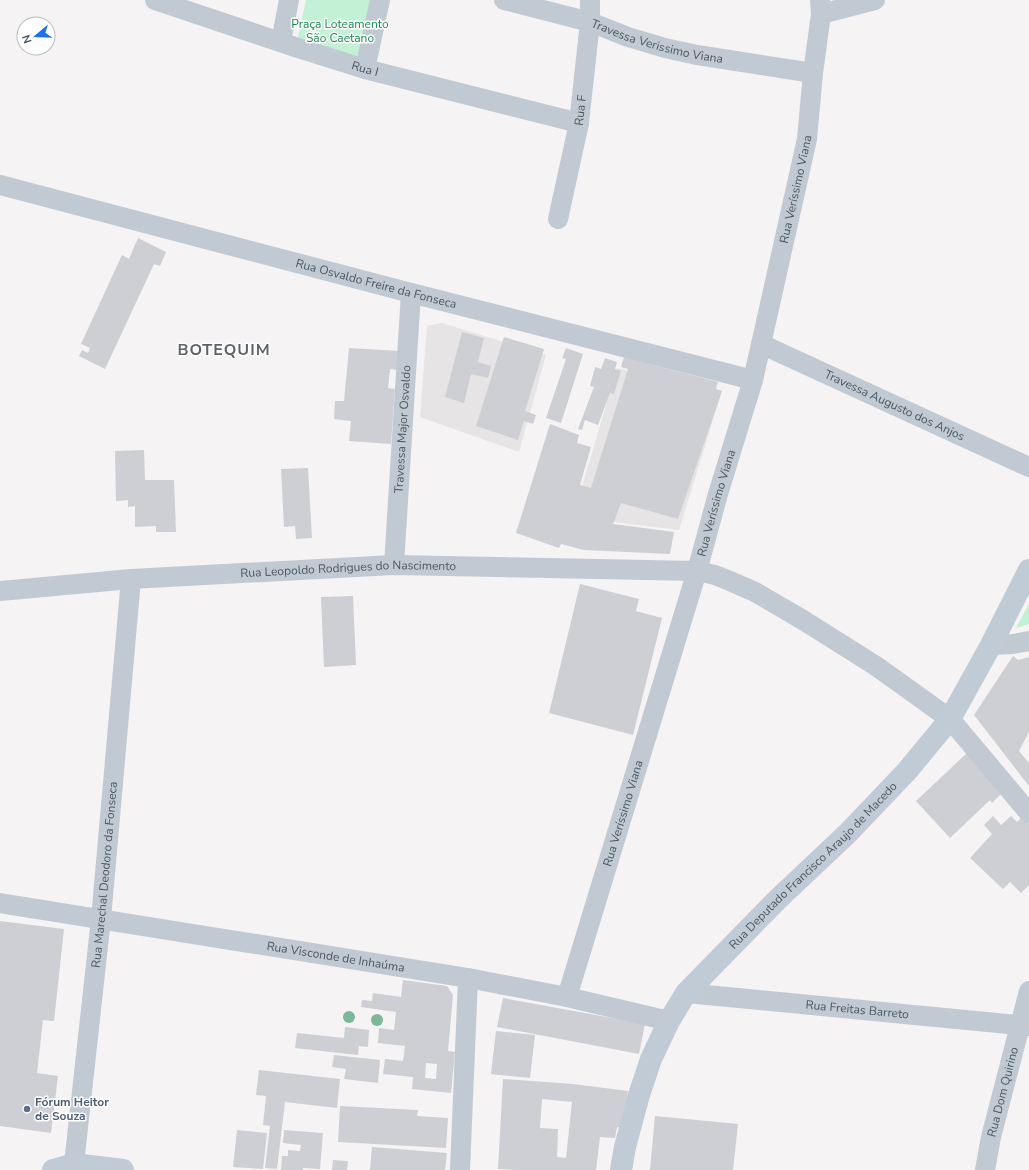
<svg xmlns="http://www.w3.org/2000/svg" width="1029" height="1170" font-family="'Nunito Sans',sans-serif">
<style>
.education{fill:#e6e4e5}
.green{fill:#c3f1d5}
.building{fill:#cdcfd5;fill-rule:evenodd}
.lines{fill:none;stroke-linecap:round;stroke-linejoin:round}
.street{stroke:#c1cad2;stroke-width:20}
.secondary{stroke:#c1cbd6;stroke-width:22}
.tree{fill:#7bb799}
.service-dot{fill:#5c6f8a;stroke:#fff;stroke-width:1.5}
.labels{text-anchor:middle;stroke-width:3;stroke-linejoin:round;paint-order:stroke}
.park-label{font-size:12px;fill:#17864f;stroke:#fff}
.street-label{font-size:12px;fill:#4a5661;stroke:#fff}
.service-label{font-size:12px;font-weight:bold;fill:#4e5e75;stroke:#fff;text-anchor:start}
.district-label{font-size:16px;font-weight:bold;letter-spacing:1px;fill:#5f6368;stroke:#fff}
</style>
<rect width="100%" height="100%" fill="#f5f3f3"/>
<!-- education -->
<g class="education">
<polygon points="442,323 546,355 519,452 420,417 427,326"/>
<polygon points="617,368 721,394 679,530 573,517"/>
</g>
<!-- green -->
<g class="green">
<polygon points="306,0 378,0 363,74 296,46"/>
<polygon points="1029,604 1029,624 1016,628"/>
</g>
<!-- building -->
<g class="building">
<polygon points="138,238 166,252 160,266 154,264 105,369 79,356 82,350 88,353 90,348 81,344 122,255 129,259"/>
<polygon points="462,332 484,338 478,362 491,366 488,378 471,374 464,403 445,397"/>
<polygon points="504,337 544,349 525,411 536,415 533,424 524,421 518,440 476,426"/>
<polygon points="349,348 400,351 398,370 390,369 388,388 395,389 391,444 349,441 351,421 334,419 335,401 344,401"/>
<polygon points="566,348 583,354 561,423 546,418 566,359 562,358"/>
<polygon points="624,357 718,382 716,389 722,391 678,519 621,503 613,524 674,532 670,554 584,550 561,544 559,548 516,533 550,424 579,435 577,443 591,447 580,485 591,488 628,369 621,367"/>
<polygon points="605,358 617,362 615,369 621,371 614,394 610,393 598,425 585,420 582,430 578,429 594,387 590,386 595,367 601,369"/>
<polygon points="144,450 145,480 174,480 176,532 156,532 156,526 135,527 135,506 128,507 128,500 116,501 115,451"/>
<polygon points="308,468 312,538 296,539 295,526 284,527 281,469"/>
<polygon points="580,584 639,599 636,611 662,618 633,735 549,713"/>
<polygon points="353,596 356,665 324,667 321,597"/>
<polygon points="1013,656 1018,660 1029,657 1029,732 1019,751 1029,763 1029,786 974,715"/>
<polygon points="968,752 1001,794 992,803 990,800 950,838 916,801"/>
<polygon points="993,816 1001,825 1011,816 1017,822 1022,817 1029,824 1029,885 1021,893 1010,882 1003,889 970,858 992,834 984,825"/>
<polygon points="0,921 64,929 54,1021 43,1020 37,1073 58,1076 51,1133 0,1126"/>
<path d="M 403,980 L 447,986 L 453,995 L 448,1051 L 455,1052 L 451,1093 L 412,1089 L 413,1077 L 383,1074 L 385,1059 L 403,1061 L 405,1046 L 378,1043 L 379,1028 L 394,1030 L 396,1012 L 361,1007 L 362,1000 L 372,1001 L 373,993 L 401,997 ZM 426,1063 L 437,1064 L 436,1079 L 425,1078 Z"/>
<polygon points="503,998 645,1024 639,1054 497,1027"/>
<polygon points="345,1027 369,1030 368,1047 359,1046 358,1055 295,1048 297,1033 344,1038"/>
<polygon points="496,1031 535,1035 530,1078 491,1074"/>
<polygon points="334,1055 380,1060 378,1083 344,1079 346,1069 332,1067"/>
<polygon points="259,1070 340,1079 337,1108 285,1102 277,1169 265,1168 270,1126 263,1125 266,1096 256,1095"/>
<path d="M 503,1079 L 573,1084 L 628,1091 L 623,1128 L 617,1127 L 615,1138 L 600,1137 L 596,1170 L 518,1170 L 498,1169 ZM 542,1099 L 572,1102 L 566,1158 L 557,1157 L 558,1129 L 540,1128 Z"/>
<polygon points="340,1106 418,1110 417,1116 448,1118 446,1148 338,1142"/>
<polygon points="655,1116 738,1124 733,1170 650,1170"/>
<polygon points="237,1130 267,1133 263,1169 233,1167"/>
<polygon points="284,1130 323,1133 320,1169 303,1168 303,1170 281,1170 282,1156 288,1156 288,1150 300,1151 301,1145 283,1143"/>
<polygon points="372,1147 447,1153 445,1170 370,1170"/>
<polygon points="333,1160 348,1161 347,1170 332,1170"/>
</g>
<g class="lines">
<!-- street -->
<g class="street">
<path id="s1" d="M 155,0 L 295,47 L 365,69 L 579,123"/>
<path id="s2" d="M 504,0 L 590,22 L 628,37 L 665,48 L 697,55 L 813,73"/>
<polyline points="821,14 875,0"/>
<polyline points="281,42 289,0"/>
<polyline points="365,69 380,0"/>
<path id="s3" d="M 0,185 L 411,293 L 753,380"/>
<path id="s4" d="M 558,219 L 579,123 L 590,22 L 590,0"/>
<path id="s5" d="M 761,344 L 1029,467"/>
<path id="s6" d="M 394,565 L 411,293"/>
<path id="s7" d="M 0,591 L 131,579 L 394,565 L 697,571 L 715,575 L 730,581 L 755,592 L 803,620 L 876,666 L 950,719 L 1029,813"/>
<polyline points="991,645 1013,644 1029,641"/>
<path id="s8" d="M 0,903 L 468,978 L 567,997 L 669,1021"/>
<path id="s9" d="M 686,993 L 1029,1026"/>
<path id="s10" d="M 567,997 L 697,571 L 718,494 L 753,380 L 807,139 L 813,73 L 821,14 L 820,0"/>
<path id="s11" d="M 74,1164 L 101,919 L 131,579"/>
<polyline points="460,1170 468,978"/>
<path id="s12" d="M 985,1170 L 991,1137 L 1029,991"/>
</g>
<!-- secondary -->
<g class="secondary">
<polyline points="53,1170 74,1164 123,1170"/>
<path id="s13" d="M 621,1170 L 625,1147 L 639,1095 L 651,1059 L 669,1021 L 686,993 L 778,899 L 848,833 L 907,771 L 950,719 L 991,645 L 1029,570"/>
</g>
</g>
<!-- trees -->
<g class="tree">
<circle cx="349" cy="1017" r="6"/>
<circle cx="377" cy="1020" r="6"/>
</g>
<!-- markers -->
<circle class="service-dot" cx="27" cy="1109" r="4"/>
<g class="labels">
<!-- park labels -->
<g class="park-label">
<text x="340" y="28">Praça Loteamento<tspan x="340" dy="14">São Caetano</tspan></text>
</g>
<!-- street labels -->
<g class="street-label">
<text dy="4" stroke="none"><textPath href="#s2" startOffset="159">Travessa Verissimo Viana</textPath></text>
<text dy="4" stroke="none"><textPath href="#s1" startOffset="221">Rua I</textPath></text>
<text dy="4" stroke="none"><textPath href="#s4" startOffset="111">Rua F</textPath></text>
<text dy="4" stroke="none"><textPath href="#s10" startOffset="840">Rua Veríssimo Viana</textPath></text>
<text dy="4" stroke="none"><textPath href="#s3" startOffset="389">Rua Osvaldo Freire da Fonseca</textPath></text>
<text dy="4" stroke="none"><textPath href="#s5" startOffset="147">Travessa Augusto dos Anjos</textPath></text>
<text dy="4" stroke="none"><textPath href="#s6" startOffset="136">Travessa Major Osvaldo</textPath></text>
<text dy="4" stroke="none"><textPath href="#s10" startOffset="516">Rua Veríssimo Viana</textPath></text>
<text dy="4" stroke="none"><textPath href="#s7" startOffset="349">Rua Leopoldo Rodrigues do Nascimento</textPath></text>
<text dy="4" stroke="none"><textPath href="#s10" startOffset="192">Rua Veríssimo Viana</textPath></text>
<text dy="4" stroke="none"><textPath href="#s13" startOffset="370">Rua Deputado Francisco Araujo de Macedo</textPath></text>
<text dy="4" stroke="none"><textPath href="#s11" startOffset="291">Rua Marechal Deodoro da Fonseca</textPath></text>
<text dy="4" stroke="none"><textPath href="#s8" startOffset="340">Rua Visconde de Inhaúma</textPath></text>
<text dy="4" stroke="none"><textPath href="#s9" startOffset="172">Rua Freitas Barreto</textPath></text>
<text dy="4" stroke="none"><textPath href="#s12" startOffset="80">Rua Dom Quirino</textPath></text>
</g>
<!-- service labels -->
<g class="service-label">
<text x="35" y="1106">Fórum Heitor<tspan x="35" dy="14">de Souza</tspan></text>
</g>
<!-- district labels -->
<g class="district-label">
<text x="224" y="355">BOTEQUIM</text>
</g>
</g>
<!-- north arrow -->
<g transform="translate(36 36) rotate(251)"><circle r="19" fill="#ffffff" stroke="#b7bbc0"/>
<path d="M0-3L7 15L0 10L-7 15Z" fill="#1a73e8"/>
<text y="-6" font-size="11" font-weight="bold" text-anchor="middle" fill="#4a5661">N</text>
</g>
</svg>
